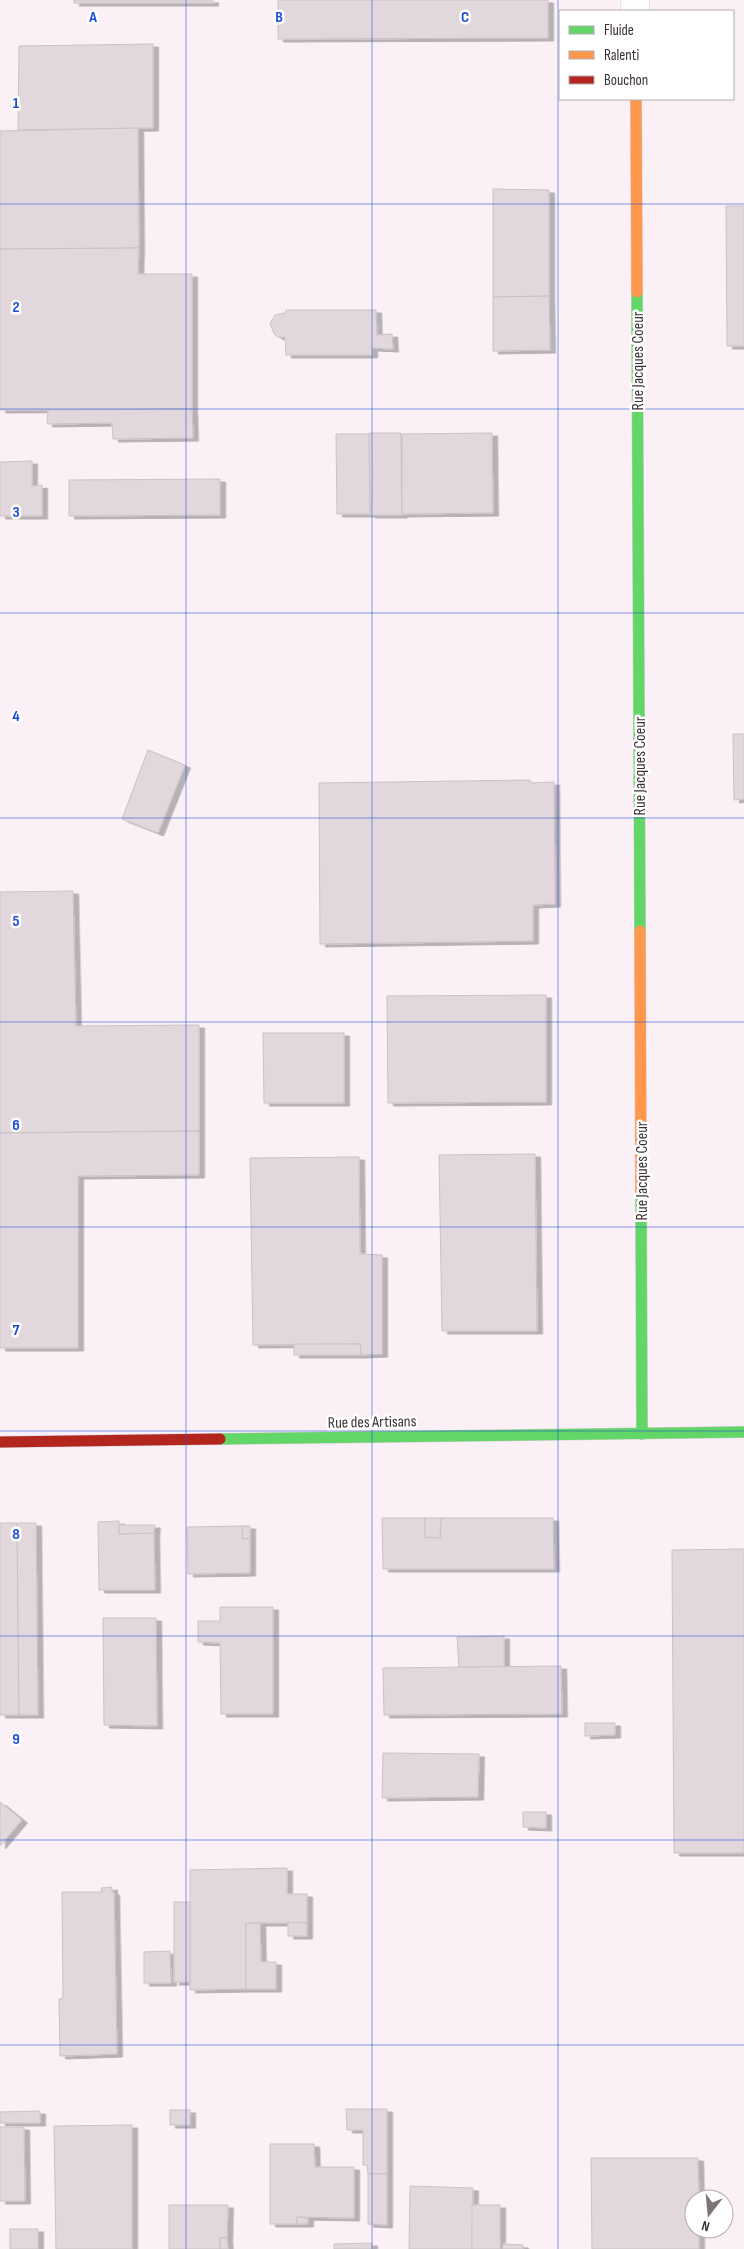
<svg xmlns="http://www.w3.org/2000/svg" width="744" height="2249" font-family="'Sofia Sans Condensed',sans-serif">
<style>
.building{fill:#e2d7dd;stroke:#cbc1c6;filter:url(#shadow)}
.lines{fill:none;stroke-linecap:round;stroke-linejoin:round}
.street-casing{stroke:#d8cdd3;stroke-width:29}
.fast-casing{stroke:#d8cdd3;stroke-width:12}
.slow-casing{stroke:#d8cdd3;stroke-width:12}
.jam-casing{stroke:#d8cdd3;stroke-width:12}
.street{stroke:#fefdfe;stroke-width:28}
.fast{stroke:#63d668;stroke-width:11}
.slow{stroke:#ff974d;stroke-width:11}
.jam{stroke:#b3261e;stroke-width:11}
.grid{fill:none;stroke:#1d4ed8;stroke-width:1;stroke-opacity:0.55}
.labels{text-anchor:middle;stroke-width:5;stroke-linejoin:round;paint-order:stroke}
.street-label{font-size:16px;fill:#3c3036;stroke:#fff}
.grid-label{font-size:16px;text-anchor:middle;font-weight:bold;fill:#1d4ed8;stroke:#fff;stroke-width:5;stroke-linejoin:round;paint-order:stroke}
</style>
<defs>
<filter id="shadow"><feDropShadow dx="5.5" dy="3" stdDeviation="0" flood-color="#0004"/></filter>
</defs>
<rect width="100%" height="100%" fill="#faf0f5"/>
<!-- building -->
<g class="building">
<rect x="74" y="0" width="139" height="3"/>
<polygon points="278,0 548,0 548,38 278,39"/>
<polygon points="153,44 153,128 18,130 19,46"/>
<polygon points="138,128 139,248 0,249 0,131"/>
<polygon points="493,189 549,190 549,296 493,297"/>
<polygon points="726,206 744,206 744,346 727,346"/>
<polygon points="139,248 138,274 192,274 192,409 0,410 0,249"/>
<polygon points="549,296 550,350 493,351 493,297"/>
<polygon points="286,310 376,310 377,335 392,334 393,349 372,348 372,355 286,355 285,337 278,337 274,334 270,323 275,315 285,313"/>
<polygon points="192,409 193,438 113,439 112,423 47,424 48,410"/>
<polygon points="369,433 401,433 402,515 370,515"/>
<polygon points="492,433 493,513 402,514 402,434"/>
<polygon points="336,434 369,434 370,514 337,514"/>
<polygon points="32,461 32,486 42,485 42,516 0,516 0,462"/>
<polygon points="220,479 220,515 69,516 69,480"/>
<polygon points="733,734 744,734 744,799 734,800"/>
<polygon points="148,750 185,765 158,833 122,819"/>
<polygon points="530,780 531,783 554,782 555,904 533,905 533,941 320,944 319,783"/>
<polygon points="73,891 76,1026 199,1025 199,1131 0,1133 0,892"/>
<polygon points="546,995 546,1102 388,1103 387,996"/>
<polygon points="263,1033 344,1033 344,1103 264,1103"/>
<polygon points="199,1131 199,1175 78,1176 78,1348 0,1348 0,1133"/>
<polygon points="535,1154 537,1331 442,1331 439,1155"/>
<polygon points="359,1157 360,1254 382,1255 382,1354 361,1355 360,1344 253,1345 250,1158"/>
<polygon points="294,1344 360,1344 361,1355 294,1355"/>
<polygon points="382,1518 425,1518 425,1537 440,1538 441,1518 553,1518 554,1569 383,1569"/>
<polygon points="425,1518 441,1518 440,1538 425,1537"/>
<polygon points="119,1521 119,1534 154,1533 155,1590 99,1590 98,1522"/>
<polygon points="0,1523 17,1523 19,1715 0,1715"/>
<polygon points="17,1523 36,1523 38,1715 19,1715"/>
<polygon points="119,1525 155,1525 154,1533 119,1534"/>
<polygon points="243,1526 242,1539 250,1538 250,1573 188,1574 187,1527"/>
<polygon points="243,1526 250,1526 250,1538 242,1539"/>
<polygon points="744,1549 744,1853 674,1853 672,1550"/>
<polygon points="220,1607 273,1607 273,1714 221,1714 220,1643 198,1642 198,1621 220,1621"/>
<polygon points="103,1618 156,1618 157,1726 104,1725"/>
<polygon points="504,1636 504,1667 459,1667 457,1637"/>
<polygon points="561,1666 562,1714 384,1715 383,1668"/>
<polygon points="585,1723 615,1723 615,1735 585,1736"/>
<polygon points="383,1753 479,1754 478,1797 382,1798"/>
<polygon points="0,1802 22,1820 0,1846"/>
<polygon points="523,1812 546,1812 546,1828 523,1827"/>
<polygon points="287,1868 287,1894 307,1894 307,1923 246,1923 246,1989 190,1990 190,1870"/>
<polygon points="112,1887 112,1892 114,1892 117,2054 60,2056 59,1999 63,1998 62,1892 102,1892 101,1888"/>
<rect x="174" y="1902" width="16" height="80"/>
<polygon points="288,1922 307,1923 307,1936 288,1936"/>
<polygon points="246,1923 260,1923 261,1962 276,1962 276,1989 246,1989"/>
<polygon points="170,1951 171,1983 144,1983 144,1952"/>
<polygon points="346,2109 387,2109 387,2174 368,2174 367,2165 363,2165 363,2130 347,2130"/>
<rect x="170" y="2110" width="20" height="15"/>
<polygon points="40,2111 40,2123 0,2123 0,2112"/>
<polygon points="132,2125 132,2249 56,2249 54,2126"/>
<polygon points="0,2127 24,2127 25,2201 0,2201"/>
<polygon points="270,2144 314,2144 315,2167 354,2167 354,2218 297,2217 297,2224 270,2224"/>
<polygon points="591,2158 698,2158 699,2199 694,2199 694,2229 699,2229 699,2249 592,2249"/>
<polygon points="368,2174 387,2174 387,2225 368,2224"/>
<polygon points="410,2186 473,2188 472,2249 409,2249"/>
<polygon points="169,2205 228,2205 227,2238 220,2238 220,2249 169,2249"/>
<rect x="472" y="2205" width="28" height="44"/>
<polygon points="297,2217 308,2218 308,2224 297,2224"/>
<rect x="10" y="2229" width="28" height="20"/>
<polygon points="220,2238 227,2238 228,2249 220,2249"/>
<polygon points="372,2243 372,2249 334,2249 334,2244"/>
<polygon points="503,2244 523,2245 523,2249 503,2249"/>
</g>
<g class="lines">
<defs>
<polyline id="street" points="635,0 635,11"/>
<g id="fast">
<polyline points="637,292 640,931"/>
<polyline points="641,1191 642,1434"/>
<polyline points="220,1439 744,1432"/>
</g>
<g id="slow">
<polyline points="636,99 637,292"/>
<polyline points="640,931 641,1191"/>
</g>
<polyline id="jam" points="0,1442 220,1439"/>
</defs>
<!-- street casing -->
<use href="#street" class="street-casing"/>
<!-- fast casing -->
<use href="#fast" class="fast-casing"/>
<!-- slow casing -->
<use href="#slow" class="slow-casing"/>
<!-- jam casing -->
<use href="#jam" class="jam-casing"/>
<!-- street -->
<use href="#street" class="street"/>
<!-- fast -->
<use href="#fast" class="fast"/>
<!-- slow -->
<use href="#slow" class="slow"/>
<!-- jam -->
<use href="#jam" class="jam"/>
</g>
<!-- grid -->
<path class="grid" d="M 186,0 L 186,2249M 372,0 L 372,2249M 558,0 L 558,2249M 0,204 L 744,204M 0,409 L 744,409M 0,613 L 744,613M 0,818 L 744,818M 0,1022 L 744,1022M 0,1227 L 744,1227M 0,1431 L 744,1431M 0,1636 L 744,1636M 0,1840 L 744,1840M 0,2045 L 744,2045"/>
<g class="labels">
<!-- street labels -->
<g class="street-label">
<text transform="translate(637 361) rotate(-90)" y="6">Rue Jacques Coeur</text>
<text transform="translate(639 766) rotate(-90)" y="6">Rue Jacques Coeur</text>
<text transform="translate(641 1171) rotate(-90)" y="6">Rue Jacques Coeur</text>
<text transform="translate(372 1421) rotate(-1)" y="6">Rue des Artisans</text>
</g>
</g>
<g class="grid-label">
<text x="93" y="22">A</text>
<text x="279" y="22">B</text>
<text x="465" y="22">C</text>
<text x="16" y="108">1</text>
<text x="16" y="312">2</text>
<text x="16" y="517">3</text>
<text x="16" y="721">4</text>
<text x="16" y="926">5</text>
<text x="16" y="1130">6</text>
<text x="16" y="1335">7</text>
<text x="16" y="1539">8</text>
<text x="16" y="1744">9</text>
</g>
<!-- legend -->
<rect x="559" y="10" width="175" height="90" fill="#ffffff" stroke="#b1acaf"/>
<rect x="569" y="26" width="25" height="8" fill="#63d668" stroke="#b1acaf"/>
<text x="604" y="35" font-size="15" fill="#3c3036">Fluide</text>
<rect x="569" y="51" width="25" height="8" fill="#ff974d" stroke="#b1acaf"/>
<text x="604" y="60" font-size="15" fill="#3c3036">Ralenti</text>
<rect x="569" y="76" width="25" height="8" fill="#b3261e" stroke="#b1acaf"/>
<text x="604" y="85" font-size="15" fill="#3c3036">Bouchon</text>
<!-- north arrow -->
<g transform="translate(709 2214) rotate(196)"><circle r="24" fill="#ffffff" stroke="#b1acaf"/>
<path d="M0-4L9 19L0 12L-9 19Z" fill="#7e7379"/>
<text y="-8" font-size="14" font-weight="bold" text-anchor="middle" fill="#3c3036">N</text>
</g>
</svg>
